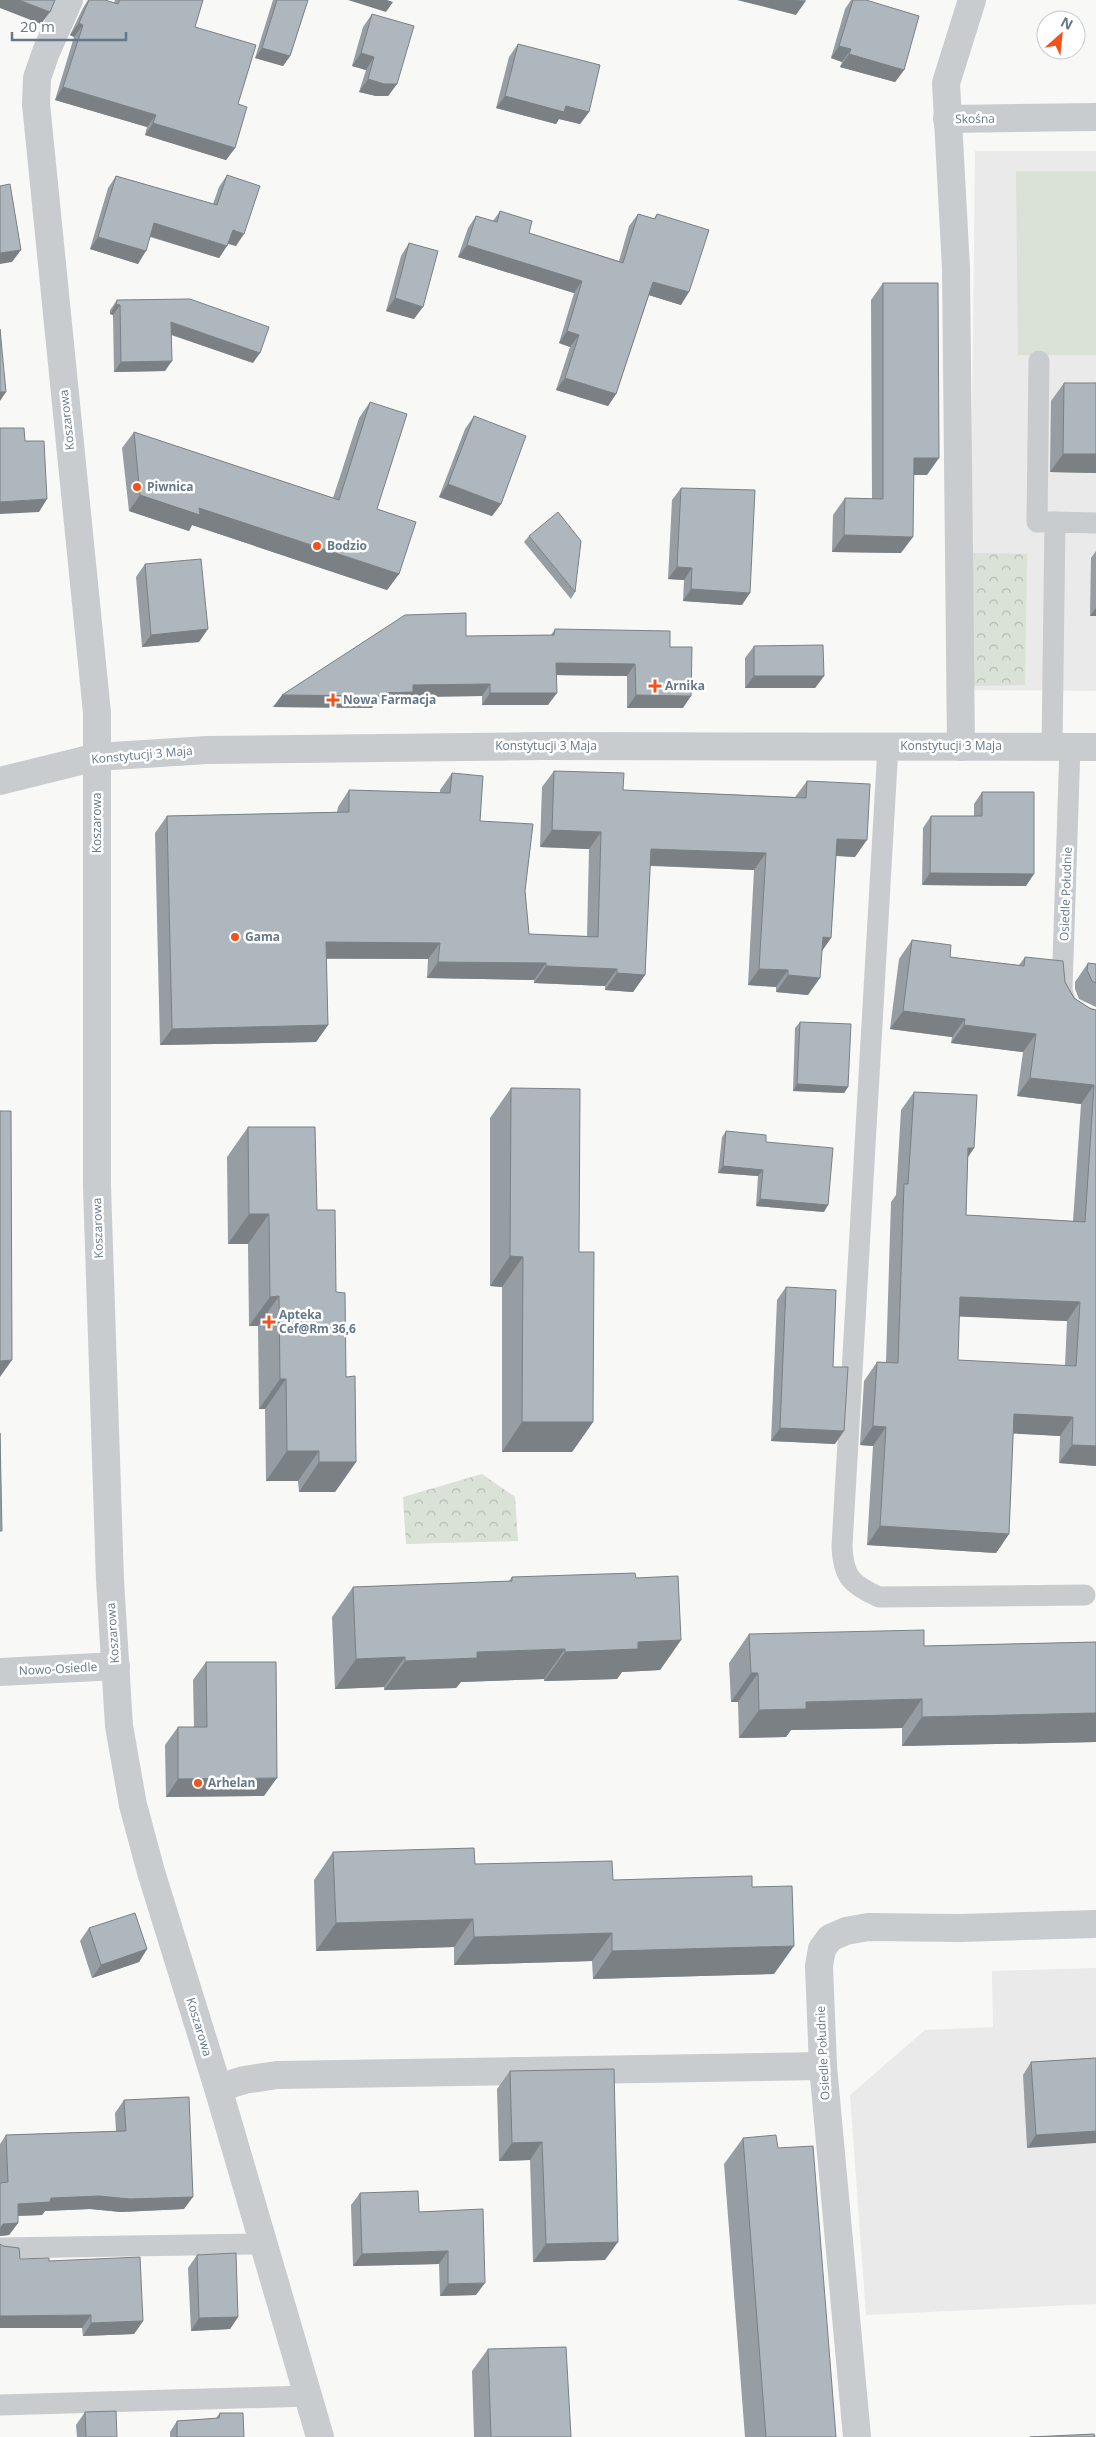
<svg xmlns="http://www.w3.org/2000/svg" width="1096" height="2437" font-family="'Open Sans',sans-serif">
<style>
.built{fill:#e9eae9}
.grass{fill:#dae1d6}
.park{fill:url(#park-crowns)}
.lines{fill:none;stroke-linecap:round;stroke-linejoin:round}
.service{stroke:#c8cccf;stroke-width:21}
.minor{stroke:#c8cccf;stroke-width:28}
.wall{fill:#969da3;fill-rule:evenodd}
.shaded-wall{fill:#7a8084}
.building{fill:#aeb7bd;stroke:#7a8084;fill-rule:evenodd}
.poi-dot{fill:#f2521c;stroke:#fff;stroke-width:2}
.labels{text-anchor:middle;stroke-width:5;stroke-linejoin:round;paint-order:stroke}
.street-label{font-size:12px;fill:#657889;stroke:#fff}
.poi-label{font-size:12px;font-weight:bold;fill:#657889;stroke:#fff;text-anchor:start}
</style>
<defs>
<pattern id="park-crowns" width="20" height="18" patternUnits="userSpaceOnUse" patternTransform="scale(1.25)"><rect width="20" height="18" fill="#dae1d6"/><path d="M2 6a3 3 0 1 1 6 0M12 15a3 3 0 1 1 6 0" fill="none" stroke="#b4bbb3"/></pattern>
</defs>
<rect width="100%" height="100%" fill="#f8f9f6"/>
<!-- built -->
<g class="built">
<polygon points="975,151 1096,151 1096,691 969,690"/>
<polygon points="1096,1968 1096,2304 866,2315 850,2095 925,2030 993,2027 992,1971"/>
</g>
<!-- grass -->
<polygon class="grass" points="1016,171 1096,171 1096,355 1018,355"/>
<!-- park -->
<g class="park">
<polygon points="971,553 1027,554 1025,685 972,686"/>
<polygon points="482,1474 515,1497 518,1541 406,1544 403,1497"/>
</g>
<g class="lines">
<!-- service -->
<g class="service">
<polyline points="1039,361 1037,522 1055,522"/>
<path d="M 888,746 L 842,1546 C 843,1577 852,1585 879,1597 L 1085,1595"/>
<path d="M 1070,746 L 1062,990 C 1066,1011 1076,1015 1096,1020"/>
<polyline points="1052,747 1055,522 1096,523"/>
<polyline points="0,2248 263,2244"/>
<polyline points="0,2405 310,2396"/>
</g>
<!-- minor -->
<g class="minor">
<polyline points="69,0 46,52 37,78 36,104 97,713 97,1187 110,1580 119,1726 133,1805 151,1872 218,2088 320,2437"/>
<polyline points="947,119 1096,117"/>
<polyline points="961,747 956,268 946,83 972,0"/>
<polyline points="0,781 97,757 207,750 542,746 1096,747"/>
<polyline points="0,1672 116,1666"/>
<polyline points="218,2088 244,2080 277,2075 823,2066"/>
<polyline points="857,2437 823,2066 819,1966 822,1949 830,1938 846,1931 868,1927 960,1928 1096,1924"/>
</g>
</g>
<!-- wall -->
<g class="wall">
<polygon points="88,0 105,0 114,3 115,0 203,0 195,27 238,104 235,148 226,160 145,135 147,127 55,100 74,37 70,35 83,8"/>
<polygon points="273,0 308,0 290,56 283,66 255,58"/>
<polygon points="851,0 866,0 904,70 895,82 840,67 842,62 831,58 845,9"/>
<polygon points="372,14 397,84 388,96 376,96 359,92 366,70 352,66 363,27"/>
<polygon points="518,44 589,112 580,124 559,119 556,124 496,108 509,57"/>
<polygon points="227,175 236,246 228,244 219,258 150,237 138,264 90,249 108,188 116,176 213,204 219,187"/>
<polygon points="500,211 529,233 619,261 629,226 638,214 654,219 657,214 681,305 649,295 616,394 608,406 556,390 570,347 559,343 574,293 458,257 468,228 476,216 493,221"/>
<polygon points="409,243 414,319 386,311 401,256"/>
<polygon points="883,283 927,475 914,475 901,553 832,552 833,515 845,498 872,499 871,300"/>
<polygon points="117,300 253,363 171,335 165,371 114,372 113,315 110,314 110,310"/>
<polygon points="1064,383 1096,473 1050,472 1051,401"/>
<polygon points="370,402 377,509 399,574 387,590 192,525 189,531 129,511 122,448 134,432 333,498 359,418"/>
<polygon points="474,416 501,504 492,516 439,497 465,429"/>
<polygon points="681,488 742,605 683,601 684,580 668,579 672,500"/>
<polygon points="529,536 575,592 571,599 524,542"/>
<polygon points="1096,551 1096,616 1090,616 1091,558"/>
<polygon points="145,564 199,642 142,647 136,577"/>
<polygon points="555,629 670,647 683,708 627,708 627,676 556,675 548,705 482,705 482,696 410,697 405,704 374,705 372,708 273,707 466,636 551,635"/>
<polygon points="754,646 824,676 815,688 745,688 745,658"/>
<polygon points="554,771 623,790 795,797 807,781 855,857 836,856 831,938 822,951 808,995 776,992 776,987 748,985 754,870 650,866 645,975 633,992 605,990 605,986 534,983 534,980 427,978 428,959 326,959 328,1025 316,1042 160,1045 155,833 167,816 337,812 338,807 349,790 440,793 440,790 452,773 480,821 525,891 529,934 587,936 589,849 540,847 542,787"/>
<polygon points="982,792 1026,886 922,885 923,828 931,816 974,816 974,804"/>
<path d="M 912,940 L 950,957 L 1019,965 L 1025,957 L 1065,982 L 1074,998 L 1091,1009 L 1096,1010 L 1096,1466 L 1059,1463 L 1060,1436 L 1013,1433 L 1009,1534 L 996,1553 L 867,1545 L 873,1446 L 860,1445 L 864,1381 L 877,1362 L 886,1363 L 891,1202 L 896,1195 L 901,1110 L 914,1092 L 974,1148 L 968,1157 L 966,1215 L 1073,1221 L 1081,1104 L 1017,1096 L 1023,1052 L 951,1043 L 952,1037 L 890,1029 L 899,959 ZM 959,1316 L 1067,1321 L 1065,1366 L 958,1360 Z"/>
<polygon points="1088,963 1096,964 1096,1007 1079,999 1075,989 1075,982"/>
<polygon points="800,1022 848,1087 844,1093 793,1091 795,1028"/>
<polygon points="511,1088 579,1252 593,1422 572,1452 502,1452 502,1287 490,1286 490,1118"/>
<polygon points="248,1127 317,1210 336,1292 356,1462 335,1492 299,1492 298,1481 266,1481 265,1409 259,1409 258,1326 249,1326 248,1244 228,1244 227,1157"/>
<polygon points="726,1131 766,1142 824,1212 756,1206 758,1176 718,1173 722,1137"/>
<polygon points="786,1287 833,1367 835,1444 771,1441 777,1300"/>
<polygon points="512,1577 636,1578 681,1640 660,1670 622,1672 617,1679 544,1681 544,1679 461,1682 456,1688 384,1690 384,1687 335,1689 332,1617 353,1587 509,1581"/>
<polygon points="749,1634 924,1646 1096,1642 1096,1742 902,1746 902,1728 791,1730 786,1737 739,1738 738,1702 731,1702 729,1663"/>
<polygon points="206,1662 264,1796 166,1797 165,1745 178,1727 194,1727 193,1680"/>
<polygon points="333,1852 475,1864 613,1880 752,1887 774,1974 593,1979 592,1961 454,1965 454,1947 316,1951 314,1880"/>
<polygon points="89,1928 147,1949 139,1962 92,1978 80,1941"/>
<polygon points="1096,2058 1027,2148 1023,2075 1031,2062"/>
<polygon points="510,2071 605,2260 533,2262 530,2160 499,2161 497,2089"/>
<polygon points="124,2100 184,2209 121,2212 90,2209 45,2211 42,2215 18,2216 18,2223 9,2235 0,2236 0,2144 6,2135 116,2131 115,2113"/>
<polygon points="743,2138 778,2148 836,2437 745,2437 724,2164"/>
<polygon points="360,2193 419,2212 483,2209 476,2295 440,2296 439,2264 353,2266 351,2205"/>
<polygon points="197,2255 238,2317 230,2329 191,2331 188,2268"/>
<polygon points="20,2259 49,2261 143,2321 134,2334 83,2336 82,2328"/>
<polygon points="488,2349 571,2437 474,2437 472,2371"/>
<polygon points="85,2412 117,2437 77,2437 76,2425"/>
<polygon points="220,2413 244,2437 170,2437 170,2432 177,2421 216,2418"/>
</g>
<!-- shaded-wall -->
<g class="shaded-wall">
<polygon points="0,0 19,0 50,12 41,24 0,8"/>
<polygon points="348,0 387,0 393,2 386,12"/>
<polygon points="737,0 795,0 805,2 796,15"/>
<polygon points="79,23 83,25 74,37 70,35"/>
<polygon points="839,46 851,49 842,62 831,58"/>
<polygon points="262,48 290,56 283,66 255,58"/>
<polygon points="361,53 374,57 366,70 352,66"/>
<polygon points="849,54 904,70 895,82 840,67"/>
<polygon points="368,79 397,84 388,96 376,96 359,92"/>
<polygon points="63,87 156,115 147,127 55,100"/>
<polygon points="505,96 566,106 589,112 580,124 559,119 556,124 496,108"/>
<polygon points="153,123 235,148 226,160 145,135"/>
<polygon points="154,223 227,246 219,258 146,235"/>
<polygon points="233,230 244,234 236,246 224,242"/>
<polygon points="98,237 146,251 138,264 90,249"/>
<polygon points="467,245 582,281 574,293 458,257"/>
<polygon points="21,250 12,262 0,264 0,253"/>
<polygon points="653,282 689,292 681,305 645,294"/>
<polygon points="395,298 423,307 414,319 386,311"/>
<polygon points="116,304 120,305 113,315 110,314"/>
<polygon points="171,322 260,353 253,363 164,332"/>
<polygon points="567,331 579,335 570,347 559,343"/>
<polygon points="172,361 165,371 114,372 121,362"/>
<polygon points="565,378 616,394 608,406 556,390"/>
<polygon points="0,392 6,392 0,401"/>
<polygon points="1063,454 1096,454 1096,473 1050,472"/>
<polygon points="914,458 939,458 927,475 902,475"/>
<polygon points="448,484 501,504 492,516 439,497"/>
<polygon points="140,495 199,508 399,574 387,590 192,525 189,531 129,511"/>
<polygon points="47,499 39,512 0,514 0,502"/>
<polygon points="844,535 913,537 901,553 832,552"/>
<polygon points="677,567 692,568 684,580 668,579"/>
<polygon points="691,589 750,593 742,605 683,601"/>
<polygon points="1096,608 1096,616 1090,616"/>
<polygon points="208,629 199,642 142,647 151,635"/>
<polygon points="556,663 635,664 627,676 548,675"/>
<polygon points="754,676 824,676 815,688 745,688"/>
<polygon points="490,684 482,696 410,697 405,704 374,705 372,708 273,707 282,695 381,693 413,685"/>
<polygon points="490,693 557,693 548,705 482,705"/>
<polygon points="636,695 691,696 683,708 627,708"/>
<polygon points="552,830 601,832 589,849 540,847"/>
<polygon points="837,839 867,840 855,857 825,855"/>
<polygon points="651,849 766,853 754,870 639,865"/>
<polygon points="930,873 1034,874 1026,886 922,885"/>
<polygon points="823,937 831,938 819,955"/>
<polygon points="326,942 440,943 428,959 314,958"/>
<polygon points="438,962 546,963 534,980 427,978"/>
<polygon points="546,966 617,969 605,986 534,983"/>
<polygon points="759,969 788,970 776,987 748,985"/>
<polygon points="617,973 645,975 633,992 605,990"/>
<polygon points="788,975 820,978 808,995 776,992"/>
<polygon points="903,1011 965,1019 952,1037 890,1029"/>
<polygon points="328,1025 316,1042 160,1045 172,1029"/>
<polygon points="964,1025 1036,1034 1023,1052 951,1043"/>
<polygon points="1030,1078 1094,1085 1081,1104 1017,1096"/>
<polygon points="797,1084 848,1087 844,1093 793,1091"/>
<polygon points="968,1148 974,1148 961,1167"/>
<polygon points="723,1166 763,1170 758,1176 718,1173"/>
<polygon points="760,1199 828,1205 824,1212 756,1206"/>
<polygon points="249,1214 269,1214 248,1244 228,1244"/>
<polygon points="510,1256 523,1257 502,1287 490,1286"/>
<polygon points="279,1296 258,1326 249,1326 270,1297"/>
<polygon points="960,1297 1080,1302 1067,1321 947,1316"/>
<polygon points="12,1360 0,1377 0,1361"/>
<polygon points="280,1379 286,1379 265,1409 259,1409"/>
<polygon points="1014,1414 1073,1417 1060,1436 1001,1433"/>
<polygon points="522,1422 593,1422 572,1452 502,1452"/>
<polygon points="873,1426 886,1427 873,1446 860,1445"/>
<polygon points="780,1428 844,1431 835,1444 771,1441"/>
<polygon points="1072,1445 1096,1446 1096,1466 1059,1463"/>
<polygon points="287,1451 319,1451 298,1481 266,1481"/>
<polygon points="319,1462 356,1462 335,1492 299,1492"/>
<polygon points="880,1526 1009,1534 996,1553 867,1545"/>
<polygon points="681,1640 660,1670 622,1672 617,1679 544,1681 565,1652 638,1642"/>
<polygon points="565,1649 544,1679 461,1682 456,1688 384,1690 405,1661 477,1652"/>
<polygon points="405,1657 384,1687 335,1689 356,1659"/>
<polygon points="751,1673 758,1673 738,1702 731,1702"/>
<polygon points="922,1699 902,1728 791,1730 786,1737 739,1738 759,1710 806,1702"/>
<polygon points="1096,1713 1096,1742 902,1746 922,1717"/>
<polygon points="277,1778 264,1796 166,1797 178,1779"/>
<polygon points="473,1919 454,1947 316,1951 336,1923"/>
<polygon points="612,1933 592,1961 454,1965 474,1937"/>
<polygon points="794,1946 774,1974 593,1979 612,1951"/>
<polygon points="147,1949 139,1962 92,1978 101,1965"/>
<polygon points="1096,2131 1096,2143 1027,2148 1036,2135"/>
<polygon points="542,2142 530,2160 499,2161 512,2143"/>
<polygon points="99,2196 193,2197 184,2209 121,2212 90,2209 45,2211 42,2215 9,2216 18,2204 51,2198"/>
<polygon points="18,2223 9,2235 0,2236 0,2229 3,2224"/>
<polygon points="618,2242 605,2260 533,2262 546,2244"/>
<polygon points="448,2251 439,2264 353,2266 362,2254"/>
<polygon points="485,2283 476,2295 440,2296 448,2284"/>
<polygon points="91,2315 82,2328 0,2328 0,2316"/>
<polygon points="238,2317 230,2329 191,2331 199,2318"/>
<polygon points="143,2321 134,2334 83,2336 91,2323"/>
</g>
<!-- building -->
<g class="building">
<polygon points="19,0 55,0 50,12"/>
<polygon points="89,0 105,0 118,4 120,0 203,0 195,27 256,45 238,104 247,107 235,148 153,123 156,115 63,87 83,25 79,23"/>
<polygon points="277,0 308,0 290,56 262,48"/>
<polygon points="795,0 805,0 805,2"/>
<polygon points="853,0 866,0 919,16 904,70 849,54 851,49 839,46"/>
<polygon points="372,14 414,26 397,84 384,84 368,79 374,57 361,53"/>
<polygon points="518,44 600,65 589,112 566,106 564,112 505,96"/>
<polygon points="227,175 260,186 244,234 233,230 227,246 154,223 146,251 98,237 116,176 217,205"/>
<polygon points="10,184 21,250 0,253 0,186"/>
<polygon points="500,211 532,221 529,233 623,263 638,214 655,219 657,214 709,230 689,292 653,282 616,394 565,378 579,335 567,331 582,281 467,245 476,216 497,222"/>
<polygon points="409,243 438,251 423,307 395,298"/>
<polygon points="883,283 938,283 939,458 914,458 913,537 844,535 845,498 883,499"/>
<polygon points="190,299 269,327 260,353 171,322 172,361 121,362 120,305 116,304 117,300"/>
<polygon points="0,329 6,392 0,392"/>
<polygon points="1064,383 1096,383 1096,454 1063,454"/>
<polygon points="370,402 407,414 377,509 416,522 399,574 199,508 200,515 140,495 134,432 339,500"/>
<polygon points="474,416 526,436 501,504 448,484"/>
<polygon points="0,428 24,428 25,441 44,441 47,499 0,502"/>
<polygon points="681,488 755,490 750,593 691,589 692,568 677,567"/>
<polygon points="558,512 581,541 575,592 529,536"/>
<polygon points="201,559 208,629 151,635 145,564"/>
<polygon points="466,613 466,636 554,635 555,629 670,631 670,647 692,647 691,696 636,695 635,664 556,663 557,693 490,693 490,684 413,685 413,692 381,693 380,696 282,695 405,615"/>
<polygon points="823,645 824,676 754,676 754,646"/>
<polygon points="554,771 624,773 623,790 806,798 807,781 870,784 867,840 837,839 831,938 823,937 820,978 788,975 788,970 759,969 766,853 651,849 645,975 617,973 617,969 546,966 546,963 438,962 440,943 326,942 328,1025 172,1029 167,816 349,812 349,790 450,793 452,773 483,776 480,821 533,824 525,891 529,934 598,937 601,832 552,830"/>
<polygon points="982,792 1034,792 1034,874 930,873 931,816 982,816"/>
<path d="M 912,940 L 951,945 L 950,957 L 982,961 L 1024,966 L 1025,957 L 1063,961 L 1065,982 L 1074,998 L 1091,1009 L 1096,1010 L 1096,1446 L 1072,1445 L 1073,1417 L 1014,1414 L 1009,1534 L 880,1526 L 886,1427 L 873,1426 L 877,1362 L 898,1363 L 904,1184 L 908,1184 L 914,1092 L 977,1095 L 974,1148 L 968,1148 L 966,1215 L 1085,1222 L 1094,1085 L 1030,1078 L 1036,1034 L 964,1025 L 965,1019 L 903,1011 ZM 960,1297 L 1080,1302 L 1076,1366 L 958,1360 Z"/>
<polygon points="1088,963 1096,964 1096,983 1092,981 1087,970"/>
<polygon points="800,1022 851,1024 848,1087 797,1084"/>
<polygon points="511,1088 580,1089 579,1252 594,1252 593,1422 522,1422 523,1257 510,1256"/>
<polygon points="0,1111 11,1111 12,1360 0,1361"/>
<polygon points="248,1127 315,1127 317,1210 335,1210 336,1292 345,1293 346,1377 355,1376 356,1462 319,1462 319,1451 287,1451 286,1379 280,1379 279,1296 270,1297 269,1214 249,1214"/>
<polygon points="726,1131 766,1135 766,1142 833,1148 828,1205 760,1199 763,1170 723,1166"/>
<polygon points="786,1287 836,1290 833,1367 848,1367 844,1431 780,1428"/>
<polygon points="0,1433 2,1531 0,1531"/>
<polygon points="635,1573 636,1578 678,1576 681,1640 638,1642 638,1649 565,1652 565,1649 477,1652 477,1658 405,1661 405,1657 356,1659 353,1587 512,1581 512,1577"/>
<polygon points="924,1630 924,1646 1096,1642 1096,1713 922,1717 922,1699 806,1702 806,1709 759,1710 758,1673 751,1673 749,1634"/>
<polygon points="206,1662 276,1662 277,1778 178,1779 178,1727 207,1727"/>
<polygon points="474,1848 475,1864 612,1861 613,1880 752,1876 752,1887 792,1886 794,1946 612,1951 612,1933 474,1937 473,1919 336,1923 333,1852"/>
<polygon points="135,1913 147,1949 101,1965 89,1928"/>
<polygon points="1096,2058 1096,2131 1036,2135 1031,2062"/>
<polygon points="614,2069 618,2242 546,2244 542,2142 512,2143 510,2071"/>
<polygon points="189,2097 193,2197 130,2199 99,2196 51,2198 50,2202 18,2204 18,2223 3,2224 0,2229 0,2183 8,2182 6,2135 126,2131 124,2100"/>
<polygon points="776,2135 778,2148 813,2146 836,2437 766,2437 743,2138"/>
<polygon points="418,2191 419,2212 483,2209 485,2283 448,2284 448,2251 362,2254 360,2193"/>
<polygon points="0,2244 3,2246 19,2248 20,2259 49,2258 49,2261 140,2257 143,2321 91,2323 91,2315 0,2316"/>
<polygon points="236,2253 238,2317 199,2318 197,2255"/>
<polygon points="566,2347 571,2437 491,2437 488,2349"/>
<polygon points="116,2411 117,2437 86,2437 85,2412"/>
<polygon points="220,2413 243,2413 244,2437 177,2437 177,2421 219,2418"/>
<polygon points="1094,2434 1095,2437 1030,2437"/>
</g>
<!-- markers -->
<g class="poi-dot">
<circle cx="137" cy="487" r="5"/>
<circle cx="317" cy="546" r="5"/>
<path d="M652.5 678.5h5v5h5v5h-5v5h-5v-5h-5v-5h5z"/>
<path d="M330.5 692.5h5v5h5v5h-5v5h-5v-5h-5v-5h5z"/>
<circle cx="235" cy="937" r="5"/>
<path d="M266.5 1314.5h5v5h5v5h-5v5h-5v-5h-5v-5h5z"/>
<circle cx="198" cy="1783" r="5"/>
</g>
<g class="labels">
<!-- street labels -->
<g class="street-label">
<text transform="translate(975 119) rotate(-1)" y="4">Skośna</text>
<text transform="translate(67 420) rotate(-96)" y="4">Koszarowa</text>
<text x="546" y="750">Konstytucji 3 Maja</text>
<text x="951" y="750">Konstytucji 3 Maja</text>
<text transform="translate(142 755) rotate(-5)" y="4">Konstytucji 3 Maja</text>
<text transform="translate(97 823) rotate(-90)" y="4">Koszarowa</text>
<text transform="translate(1066 894) rotate(-88)" y="4">Osiedle Południe</text>
<text transform="translate(98 1228) rotate(-92)" y="4">Koszarowa</text>
<text transform="translate(113 1633) rotate(-94)" y="4">Koszarowa</text>
<text transform="translate(58 1669) rotate(-3)" y="4">Nowo-Osiedle</text>
<text transform="translate(199 2027) rotate(73)" y="4">Koszarowa</text>
<text transform="translate(823 2053) rotate(-93)" y="4">Osiedle Południe</text>
</g>
<!-- poi labels -->
<g class="poi-label">
<text x="147" y="491">Piwnica</text>
<text x="327" y="550">Bodzio</text>
<text x="665" y="690">Arnika</text>
<text x="343" y="704">Nowa Farmacja</text>
<text x="245" y="941">Gama</text>
<text x="279" y="1319">Apteka<tspan x="279" dy="14">Cef@Rm 36,6</tspan></text>
<text x="208" y="1787">Arhelan</text>
</g>
</g>
<!-- north arrow -->
<g transform="translate(1061 35) rotate(27)"><circle r="24" fill="#ffffff" stroke="#c1c9d0"/>
<path d="M0-4L9 19L0 12L-9 19Z" fill="#f2521c"/>
<text y="-8" font-size="14" font-weight="bold" text-anchor="middle" fill="#657889">N</text>
</g>
<!-- scale -->
<path d="M12 32v8h114v-8" fill="none" stroke="#657889" stroke-width="2.5"/>
<text x="20" y="32" font-size="15" fill="#657889" stroke="#ffffff" stroke-width="4" paint-order="stroke">20 m</text>
</svg>
